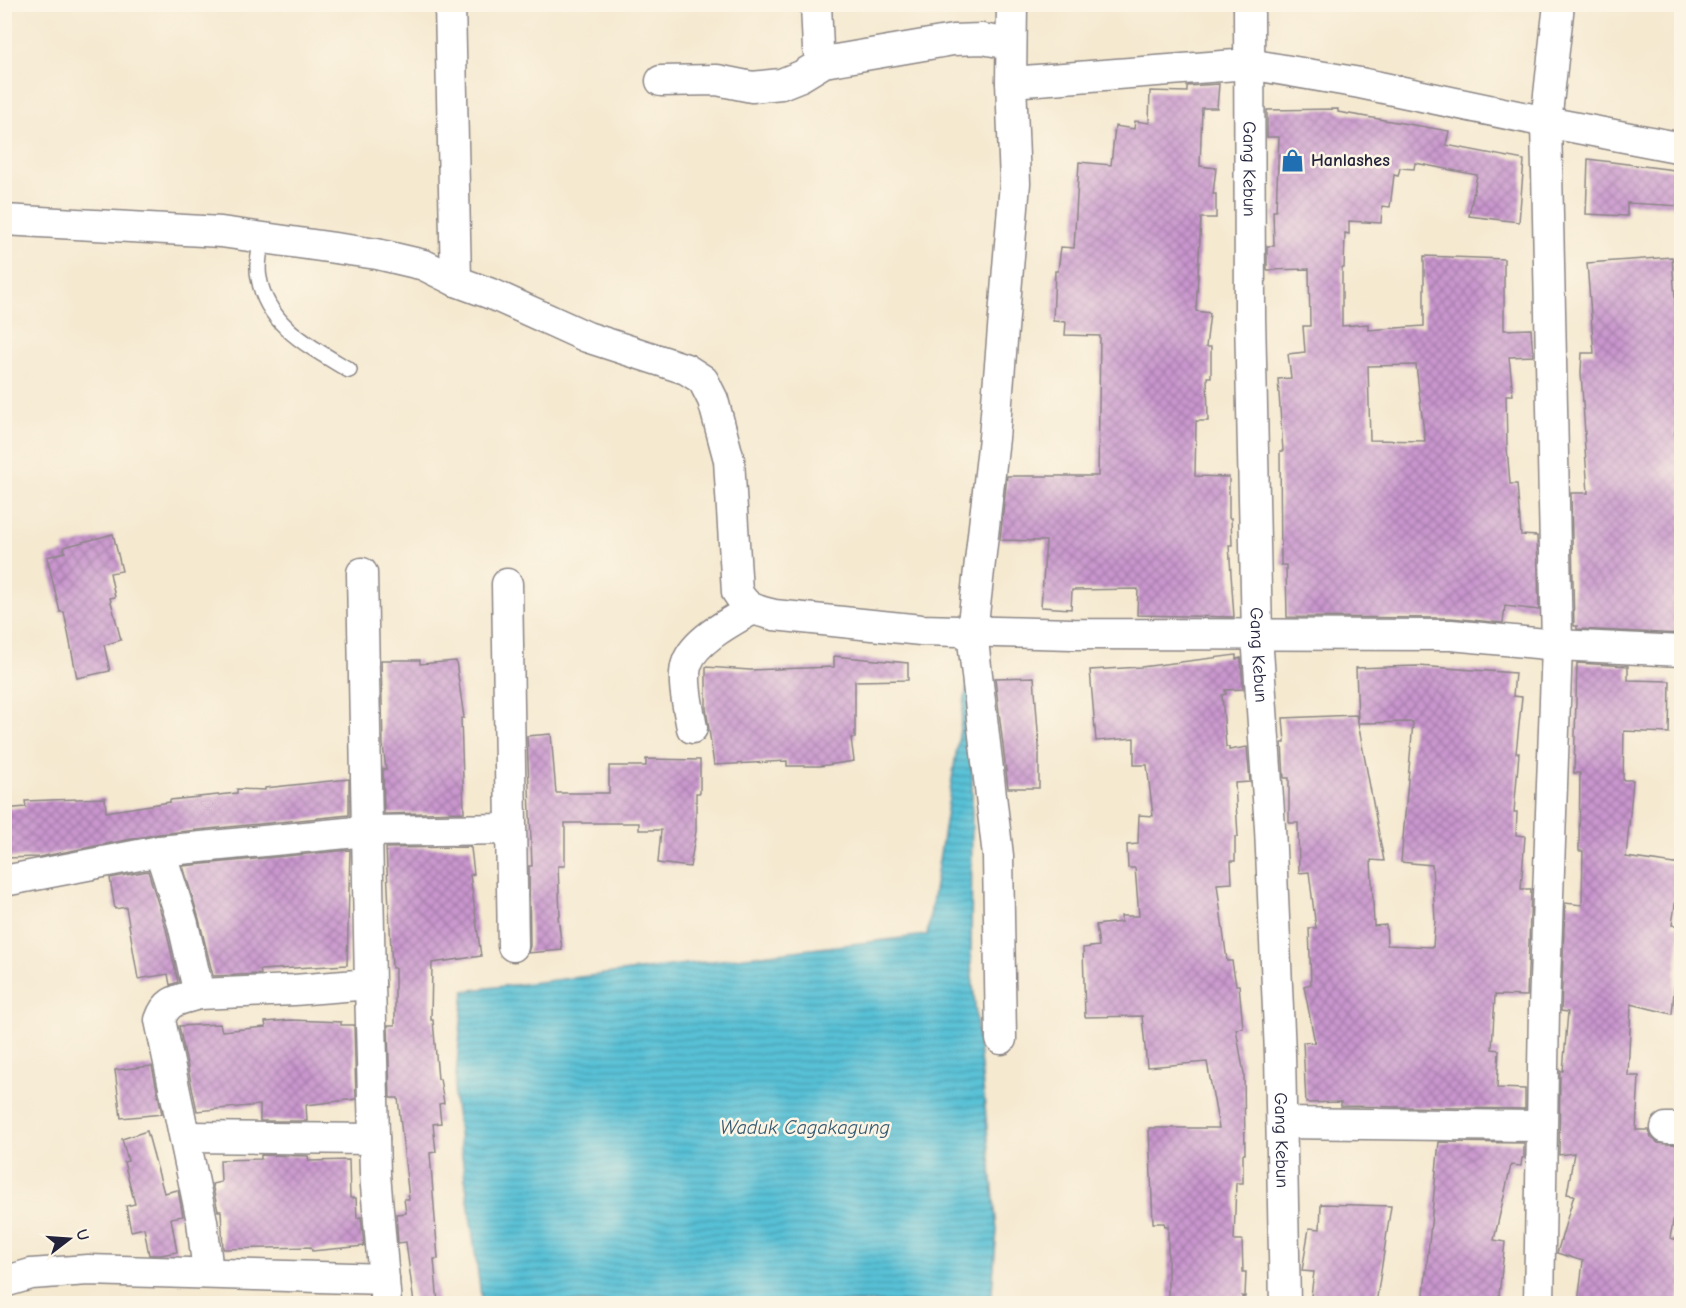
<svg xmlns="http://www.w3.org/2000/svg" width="1686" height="1308" font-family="'Comic Neue',sans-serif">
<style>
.water{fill:url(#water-rules);stroke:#3e7288;stroke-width:1.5}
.building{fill:url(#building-cross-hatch);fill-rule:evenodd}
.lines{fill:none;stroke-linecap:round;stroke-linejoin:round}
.lane-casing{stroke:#8c8686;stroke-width:18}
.street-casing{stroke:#8c8686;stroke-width:33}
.lane{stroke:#fff;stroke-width:15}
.street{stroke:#fff;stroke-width:30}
.labels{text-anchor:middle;stroke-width:5;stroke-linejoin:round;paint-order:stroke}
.poi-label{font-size:18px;font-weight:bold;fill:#22223b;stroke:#fcf5e5;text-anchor:start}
.street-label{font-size:18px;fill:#22223b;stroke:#fcf5e5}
.water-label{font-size:20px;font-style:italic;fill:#355a71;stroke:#fcf5e5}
</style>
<defs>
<pattern id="water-rules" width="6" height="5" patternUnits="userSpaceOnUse" patternTransform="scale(1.5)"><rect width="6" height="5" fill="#59c1d6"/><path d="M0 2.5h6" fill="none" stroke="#499caf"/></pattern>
<pattern id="building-cross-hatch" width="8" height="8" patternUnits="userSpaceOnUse" patternTransform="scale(1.5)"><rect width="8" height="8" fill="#c996ce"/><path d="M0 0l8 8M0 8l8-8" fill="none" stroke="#a37aa8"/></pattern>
</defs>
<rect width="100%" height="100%" fill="#fcf5e5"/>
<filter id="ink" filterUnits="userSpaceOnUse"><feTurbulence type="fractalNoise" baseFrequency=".0167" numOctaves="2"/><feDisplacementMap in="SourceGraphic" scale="12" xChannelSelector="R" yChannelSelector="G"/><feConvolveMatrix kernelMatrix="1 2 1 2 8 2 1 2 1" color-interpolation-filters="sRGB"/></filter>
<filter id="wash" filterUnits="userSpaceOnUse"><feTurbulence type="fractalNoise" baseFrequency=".008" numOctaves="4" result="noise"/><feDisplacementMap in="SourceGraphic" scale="24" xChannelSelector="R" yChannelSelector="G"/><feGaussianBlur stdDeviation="1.35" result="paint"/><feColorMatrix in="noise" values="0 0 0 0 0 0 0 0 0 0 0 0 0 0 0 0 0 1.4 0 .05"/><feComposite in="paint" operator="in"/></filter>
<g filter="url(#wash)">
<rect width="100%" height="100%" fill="#f5e9d0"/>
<!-- water -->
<polygon class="water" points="973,648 971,964 997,1230 991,1303 482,1303 454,1097 464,991 927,935"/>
<g id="blocks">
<!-- building -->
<g class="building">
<polygon points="1219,84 1217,108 1202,108 1200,166 1216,168 1213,194 1216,194 1216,218 1201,218 1196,311 1210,313 1206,347 1211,347 1211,377 1207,377 1208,421 1196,421 1195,476 1229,477 1229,518 1231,518 1232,545 1229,545 1234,617 1137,615 1138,589 1072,590 1071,609 1041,607 1046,541 1000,540 1007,476 1098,476 1100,336 1065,335 1066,322 1053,321 1055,271 1058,271 1061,247 1074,248 1079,162 1111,165 1115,126 1134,129 1135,121 1149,123 1150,91 1187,92 1187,86"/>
<path d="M 1338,109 L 1338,112 L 1449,131 L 1446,145 L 1524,160 L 1519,222 L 1469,216 L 1477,175 L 1415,163 L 1414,169 L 1400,168 L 1398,176 L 1394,175 L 1390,207 L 1382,206 L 1381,223 L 1349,221 L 1349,234 L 1345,233 L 1344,268 L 1342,268 L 1342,326 L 1368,324 L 1368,330 L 1424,326 L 1424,256 L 1504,259 L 1504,330 L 1531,329 L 1533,356 L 1509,357 L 1513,395 L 1506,395 L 1507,448 L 1510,484 L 1517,484 L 1521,535 L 1537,536 L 1539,610 L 1505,606 L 1503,623 L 1451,618 L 1287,617 L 1286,565 L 1281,565 L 1280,451 L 1283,451 L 1278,379 L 1291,378 L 1288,354 L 1305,352 L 1303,326 L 1310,326 L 1309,269 L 1267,270 L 1267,246 L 1274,246 L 1273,211 L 1276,211 L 1279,137 L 1267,137 L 1267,110 ZM 1416,365 L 1425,441 L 1370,440 L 1368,366 Z"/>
<polygon points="1588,159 1682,171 1682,206 1627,203 1627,216 1586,214"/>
<polygon points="1672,257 1679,354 1677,355 1675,434 1680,433 1682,452 1682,634 1577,629 1577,626 1574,626 1571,493 1588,493 1584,434 1585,434 1581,372 1582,353 1594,353 1587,263"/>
<polygon points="113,534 122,571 110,573 115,597 110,598 121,640 104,645 110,671 77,678 64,612 60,612 47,557 65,552 64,547"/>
<polygon points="1236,655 1236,659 1241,658 1243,689 1225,690 1226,694 1222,695 1226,747 1229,747 1229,750 1247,747 1250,782 1235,783 1238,837 1235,837 1235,861 1231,861 1232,883 1217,884 1227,961 1232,961 1236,985 1239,985 1243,1028 1236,1029 1244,1074 1245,1154 1243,1154 1243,1183 1236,1183 1234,1240 1242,1240 1243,1272 1246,1272 1245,1297 1242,1296 1242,1304 1168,1304 1168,1226 1165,1226 1164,1223 1153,1223 1149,1128 1219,1128 1207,1062 1147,1067 1142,1016 1085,1017 1083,948 1099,946 1096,925 1121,922 1121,916 1139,916 1135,868 1128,868 1127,845 1138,844 1139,815 1153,816 1147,765 1134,765 1134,738 1096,741 1090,670 1141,667"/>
<polygon points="834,656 908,663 908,680 855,681 855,738 851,738 854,761 820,766 787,766 787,761 714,765 706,708 706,667 750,670 834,667"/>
<polygon points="381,660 420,660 420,664 456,661 464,718 461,718 464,812 384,814 383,769 386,769 383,745"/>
<polygon points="1577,663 1628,666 1628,680 1670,681 1669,733 1624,731 1623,780 1633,780 1626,857 1681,865 1672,925 1680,926 1672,1014 1631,1004 1628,1076 1639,1076 1636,1130 1649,1130 1651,1137 1658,1143 1682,1145 1682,1175 1670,1238 1682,1241 1682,1284 1677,1304 1578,1304 1583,1261 1557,1253 1574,1195 1567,1194 1574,1153 1559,1155 1560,1071 1563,1071 1568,1012 1561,1011 1565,903 1582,905 1583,851 1579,851 1580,773 1574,773"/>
<path d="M 1418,666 L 1515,673 L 1513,696 L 1522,697 L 1516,753 L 1519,753 L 1514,812 L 1517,812 L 1516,835 L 1525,836 L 1521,889 L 1531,889 L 1527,996 L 1495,995 L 1492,1049 L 1499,1050 L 1497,1088 L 1525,1089 L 1525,1109 L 1341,1106 L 1341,1102 L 1306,1103 L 1303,1042 L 1315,1043 L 1304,986 L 1311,984 L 1309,928 L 1316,928 L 1309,872 L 1299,873 L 1298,823 L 1289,823 L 1289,778 L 1284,778 L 1282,743 L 1285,743 L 1283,718 L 1356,715 L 1358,722 L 1356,668 ZM 1413,722 L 1401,862 L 1432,865 L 1435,920 L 1433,947 L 1387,945 L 1386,925 L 1374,926 L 1371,860 L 1384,861 L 1358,723 Z"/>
<polygon points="1034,677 1039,745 1039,788 1008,788 995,678"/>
<polygon points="551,734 556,793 609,793 609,766 646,766 646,759 700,760 700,793 696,793 696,831 690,867 658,863 661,830 639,830 639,823 565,823 565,866 558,866 560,916 558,916 562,950 528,953 530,946 529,866 532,866 527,736"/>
<polygon points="349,779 349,815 158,834 39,857 4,858 4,809 26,807 25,801 105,798 106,812 170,802 170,800 237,793 237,789 265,790 265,788"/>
<polygon points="468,847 471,848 474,874 470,875 481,956 432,963 431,1020 433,1020 438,1079 440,1079 444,1103 439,1104 441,1123 433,1124 436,1152 430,1153 438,1259 434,1259 438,1304 414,1304 406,1242 398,1243 396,1214 406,1213 404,1199 409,1199 398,1098 390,1098 388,1025 395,1025 395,968 392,968 386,848"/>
<polygon points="350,850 347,965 260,970 261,974 213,976 199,919 183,866"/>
<polygon points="148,871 166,929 178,982 170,985 168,974 138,979 126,907 115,909 110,878"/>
<polygon points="291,1020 341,1022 341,1025 354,1025 356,1099 306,1105 307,1121 260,1121 260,1105 197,1111 179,1026 220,1024 222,1031 266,1027 265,1022"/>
<polygon points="152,1066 162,1114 121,1118 115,1070"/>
<polygon points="147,1131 164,1193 178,1190 183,1216 171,1218 177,1252 161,1255 149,1255 144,1228 131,1231 126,1206 135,1204 124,1162 128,1161 122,1139"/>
<polygon points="1439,1142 1524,1143 1524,1158 1522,1158 1521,1166 1511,1165 1494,1240 1505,1242 1498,1304 1423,1304"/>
<polygon points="261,1155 308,1156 309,1161 349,1160 350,1198 356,1198 357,1218 361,1217 364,1246 312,1251 311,1247 223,1249 221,1211 218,1211 212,1184 221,1182 220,1160 261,1159"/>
<polygon points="1321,1204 1391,1206 1376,1304 1310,1304 1314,1272 1302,1271 1309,1228 1320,1229"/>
</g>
</g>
</g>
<g filter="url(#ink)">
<use href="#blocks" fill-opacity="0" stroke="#8c8686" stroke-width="1.5"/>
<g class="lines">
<defs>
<path id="lane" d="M 262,237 C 260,250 256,266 259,278 C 267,326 311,347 349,370"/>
<g id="street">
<polyline points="450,4 456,281"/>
<polyline points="816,4 818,49 824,62"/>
<path id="s1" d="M 1249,4 L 1250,316 L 1257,635 L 1270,828 L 1280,1054 L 1285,1304"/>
<polyline points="661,81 717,80 752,87 781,84 801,76 824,62 953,40 982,39 1011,44"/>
<polyline points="1011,82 1249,64 1360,83 1546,122 1559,4"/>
<path d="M 4,220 L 221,232 L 377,254 L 424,265 L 456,281 L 494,295 L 587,337 L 686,369 L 703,380 L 713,400 L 729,460 L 737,592 C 748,610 755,610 774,615 L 921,630 L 1072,634 L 1451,635 L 1557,645 L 1682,651"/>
<polyline points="362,573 370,984"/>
<polyline points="507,584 513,946"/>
<path d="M 692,728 C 689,711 681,679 687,663 C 695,640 732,621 751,610"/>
<polyline points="160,851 367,831 510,829"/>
<path d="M 4,881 L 160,851 L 183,924 L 199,994 C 179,1000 167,999 160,1020 L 202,1221 L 208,1273"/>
<polyline points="199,994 294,990 370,984 375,1174 386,1304"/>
<polyline points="1001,1039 998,856 972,632 994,438 1015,183 1011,82 1012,4"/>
<polyline points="1282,1123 1541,1126"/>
<polyline points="1666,1128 1682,1128"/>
<polyline points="186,1137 374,1139"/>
<polyline points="4,1282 31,1274 88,1270 384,1279"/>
<polyline points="1539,1304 1544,1009 1557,645 1546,122 1682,148"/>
</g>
</defs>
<!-- lane casing -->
<use href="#lane" class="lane-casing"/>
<!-- street casing -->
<use href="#street" class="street-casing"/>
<!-- lane -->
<use href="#lane" class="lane"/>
<!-- street -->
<use href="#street" class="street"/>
</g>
</g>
<!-- icons -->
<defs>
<symbol id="shop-bare" viewBox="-9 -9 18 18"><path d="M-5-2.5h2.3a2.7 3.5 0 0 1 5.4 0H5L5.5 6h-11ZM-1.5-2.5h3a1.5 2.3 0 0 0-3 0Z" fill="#1f6fb2" stroke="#fcf5e5" stroke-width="2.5" paint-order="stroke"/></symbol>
</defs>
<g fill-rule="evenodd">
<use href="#shop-bare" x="1276" y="144" width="33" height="33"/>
</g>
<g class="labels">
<!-- poi labels -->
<g class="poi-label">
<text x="1311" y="166">Hanlashes</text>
</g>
<!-- street labels -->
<g class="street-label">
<text dy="6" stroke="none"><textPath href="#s1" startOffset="165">Gang Kebun</textPath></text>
<text dy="6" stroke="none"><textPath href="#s1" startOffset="651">Gang Kebun</textPath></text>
<text dy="6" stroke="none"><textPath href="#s1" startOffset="1137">Gang Kebun</textPath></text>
</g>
<!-- water labels -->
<g class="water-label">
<text x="805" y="1134">Waduk Cagakagung</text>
</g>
</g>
<!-- margin -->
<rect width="1686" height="1308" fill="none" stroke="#fcf5e5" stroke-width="24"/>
<!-- north arrow -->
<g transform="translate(69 1239) rotate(73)" stroke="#fcf5e5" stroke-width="4.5" paint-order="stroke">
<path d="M0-4.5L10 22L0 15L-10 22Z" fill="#22223b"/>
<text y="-9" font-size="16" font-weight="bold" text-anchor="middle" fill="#22223b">U</text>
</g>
</svg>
